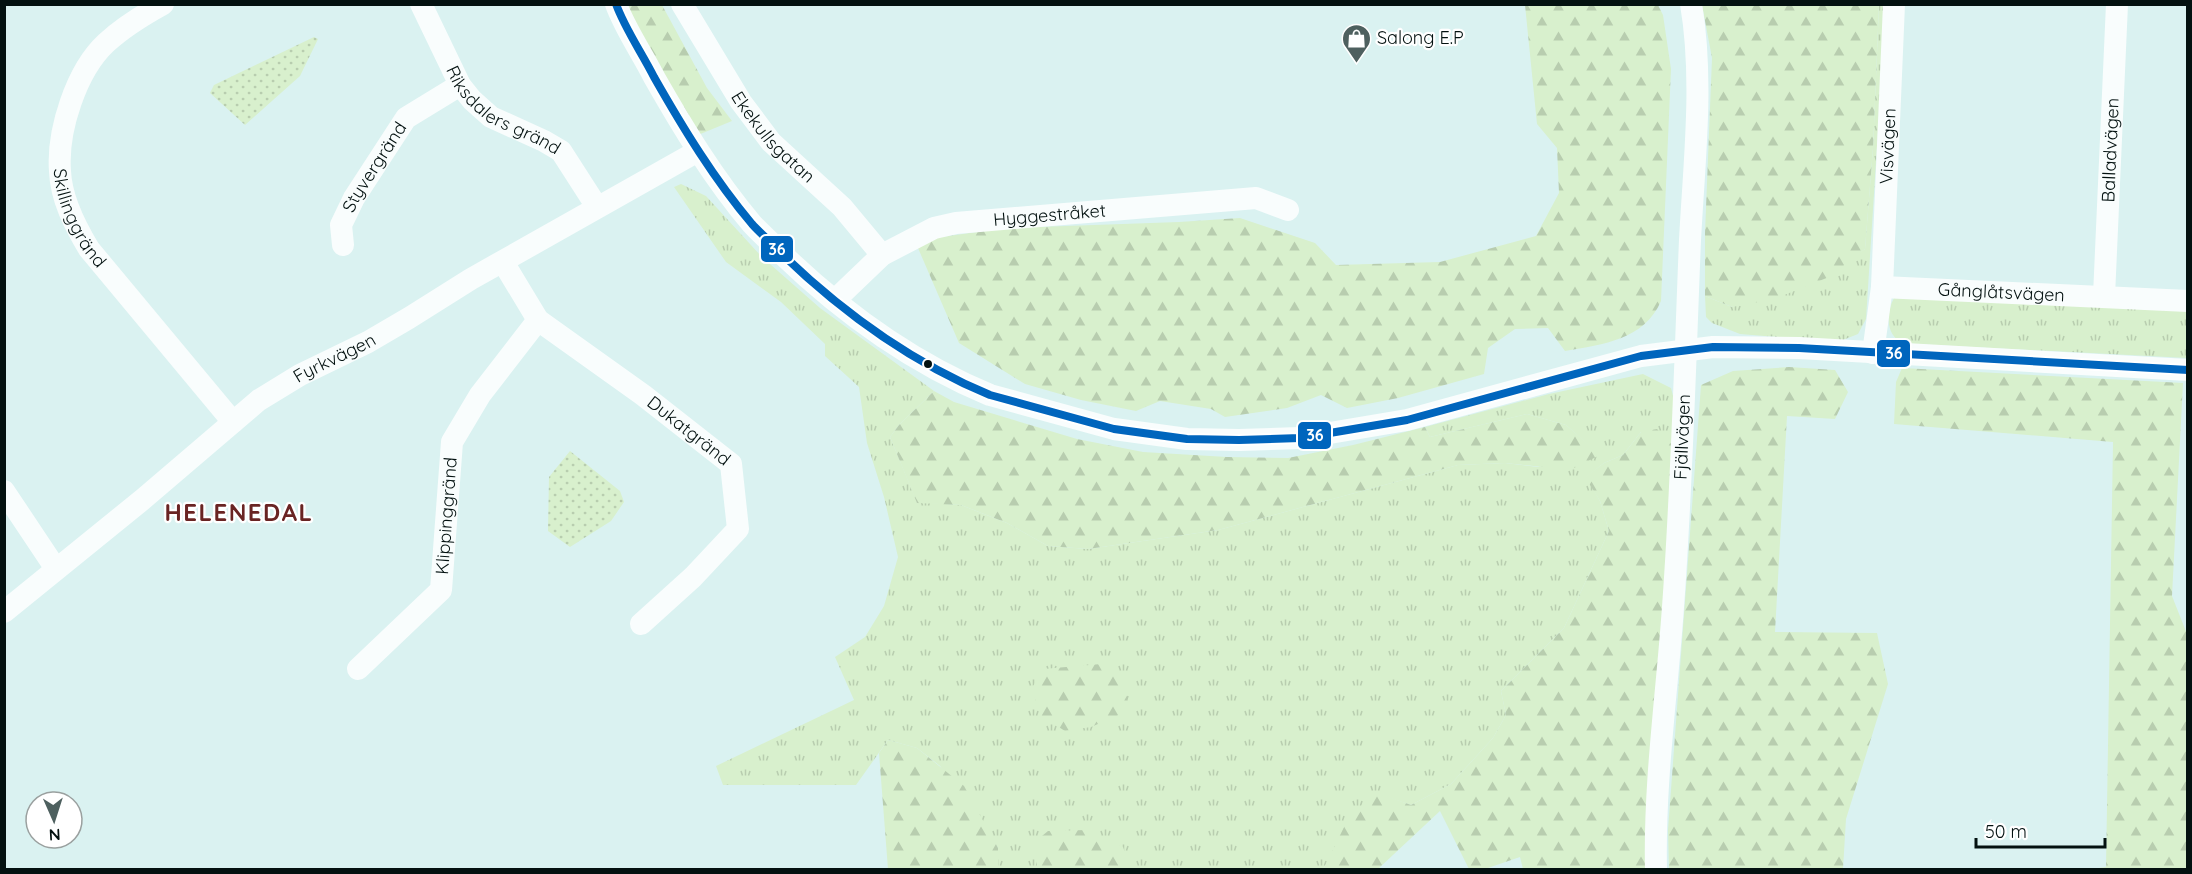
<svg xmlns="http://www.w3.org/2000/svg" width="2192" height="874" font-family="Quicksand,sans-serif">
<style>
.grass{fill:url(#grass-tufts)}
.forest{fill:url(#forest-firs)}
.park{fill:url(#park-dots)}
.lines{fill:none;stroke-linecap:round;stroke-linejoin:round}
.minor{stroke:#f9fdfd;stroke-width:22}
.bus-1-casing{stroke:#fff;stroke-width:12}
.bus-1{stroke:#0065bd;stroke-width:8}
.bus-dot{fill:#031110;stroke:#fff;stroke-width:2}
.labels{text-anchor:middle;stroke-width:4.5;stroke-linejoin:round;paint-order:stroke}
.poi-label{font-size:18px;fill:#031110;stroke:#fff;text-anchor:start}
.street-label{font-size:18px;fill:#031110;stroke:#fff}
.district-label{font-size:24px;font-weight:bold;letter-spacing:1.5px;fill:#692423;stroke:#fff}
.line-badge{stroke:#fff;stroke-width:2}
.badge-label{font-size:16px;text-anchor:middle;font-weight:bold;fill:#fff}
</style>
<defs>
<pattern id="grass-tufts" width="24" height="20" patternUnits="userSpaceOnUse" patternTransform="scale(1.5)"><rect width="24" height="20" fill="#d8f0cd"/><path d="M3 7l-1-3M5 7V3M7 7l1-3M15 17l-1-3M17 17v-4M19 17l1-3" fill="none" stroke="#b8cdaf"/></pattern>
<pattern id="forest-firs" width="22" height="20" patternUnits="userSpaceOnUse" patternTransform="scale(1.5)"><rect width="22" height="20" fill="#d8f0cd"/><path d="M5 1l3.5 6h-7zM16 11l3.5 6h-7z" fill="#b8cdaf"/></pattern>
<pattern id="park-dots" width="8" height="8" patternUnits="userSpaceOnUse" patternTransform="scale(1.5)"><rect width="8" height="8" fill="#d8f0cd"/><path d="M2 2h.1M6 6h.1" fill="none" stroke="#b8cdaf" stroke-width="1.8" stroke-linecap="round"/></pattern>
</defs>
<rect width="100%" height="100%" fill="#daf2f1"/>
<!-- grass -->
<g class="grass">
<polygon points="1879,5 1886,5 1866,319 1858,334 1838,342 1740,334 1712,323 1706,317 1705,296 1732,307 1850,259 1865,249 1873,148"/>
<polygon points="681,184 706,196 761,256 820,308 934,391 899,425 890,437 917,502 961,505 1007,523 1048,546 1088,549 1218,530 1458,465 1505,463 1538,467 1594,450 1566,425 1527,414 1430,437 1425,427 1549,394 1643,374 1671,388 1673,396 1674,447 1641,432 1623,455 1604,463 1586,477 1600,501 1609,531 1564,628 1501,691 1506,715 1493,738 1451,784 1411,805 1375,793 1323,869 998,869 998,848 940,766 917,748 888,740 856,785 723,785 716,766 854,700 835,657 865,637 884,606 898,557 884,497 867,443 859,387 825,356 825,344 781,302 726,262 674,187"/>
<path d="M 1894,298 L 2187,309 L 2187,358 L 1914,344 C 1910,343 1903,343 1899,341 C 1885,331 1887,311 1894,298 Z"/>
</g>
<!-- forest -->
<g class="forest">
<polygon points="624,5 662,5 707,88 732,121 698,135"/>
<path d="M 1525,5 L 1658,5 L 1663,15 L 1671,69 L 1661,301 C 1644,340 1604,344 1565,351 L 1548,328 L 1515,329 L 1488,348 L 1484,374 L 1398,398 L 1347,408 L 1321,395 L 1287,408 L 1225,417 L 1211,409 L 1160,401 L 1136,411 L 1081,400 L 1025,384 L 959,343 L 918,248 L 934,238 L 1006,228 L 1179,222 L 1240,218 L 1315,243 L 1336,265 L 1440,262 L 1536,236 L 1559,193 L 1557,148 L 1537,124 Z"/>
<polygon points="1702,5 1879,5 1873,148 1865,249 1829,277 1774,299 1732,307 1705,296 1705,233 1712,58"/>
<polygon points="1789,367 1835,370 1848,392 1835,419 1787,416 1775,632 1877,633 1888,684 1846,819 1843,869 1669,869 1668,830 1701,385 1733,371"/>
<polygon points="1902,368 2183,383 2172,596 2187,634 2187,869 2092,869 2106,867 2113,442 1894,424 1896,382"/>
<polygon points="934,391 954,402 1077,439 1143,452 1227,457 1288,458 1353,445 1425,427 1430,437 1527,414 1566,425 1595,450 1598,456 1570,470 1505,463 1458,465 1218,530 1088,549 1048,546 1007,523 961,505 917,503 890,437 899,425"/>
<polygon points="1657,429 1674,447 1646,869 1523,869 1520,857 1485,869 1469,869 1440,811 1378,869 1323,870 1348,819 1375,792 1411,805 1451,784 1493,738 1506,715 1501,691 1564,628 1609,531 1600,501 1585,477 1604,463 1623,455 1641,432"/>
<polygon points="1113,663 1126,682 1128,711 1091,727 1065,731 1040,715 1032,688 1043,669"/>
<polygon points="888,740 917,748 964,786 998,848 998,869 888,869 879,753"/>
<polygon points="1087,830 1123,847 1131,869 1037,869 1036,841 1048,831"/>
</g>
<!-- park -->
<g class="park">
<polygon points="314,37 318,39 300,76 245,125 210,93 214,85"/>
<polygon points="570,451 620,491 624,502 611,521 570,547 548,531 549,477"/>
</g>
<g class="lines">
<!-- minor -->
<g class="minor">
<path id="s1" d="M 163,4 C 143,15 122,28 106,43 C 76,71 57,131 60,171 C 61,199 75,226 89,249 L 233,422"/>
<path id="s2" d="M 421,4 L 460,85 L 472,100 L 491,117 L 544,141 L 561,151 L 597,207"/>
<path d="M 616,4 C 625,29 642,53 654,77 C 683,128 714,179 752,224 C 761,234 772,243 781,253 C 841,311 913,363 990,395 L 1114,429 L 1187,439 L 1239,440 L 1300,438 L 1407,420 L 1641,356 L 1713,347 L 1799,348 L 2188,370"/>
<path id="s3" d="M 682,4 L 741,102 L 771,142 L 842,207 L 882,255"/>
<path id="s4" d="M 343,245 L 341,225 L 354,198 L 406,118 L 460,85"/>
<path id="s5" d="M 503,262 L 538,320 L 643,395 L 731,464 L 738,529 L 693,577 L 641,624"/>
<path id="s6" d="M 1882,287 L 1894,4"/>
<path id="s7" d="M 2104,296 L 2117,4"/>
<path id="s8" d="M 835,300 L 882,255 L 934,228 L 956,223 L 1256,198 L 1288,210"/>
<path id="s9" d="M 1873,353 L 1882,287 L 2188,301"/>
<polyline points="4,491 56,569"/>
<path id="s10" d="M 4,612 L 142,500 L 259,400 L 300,375 L 368,342 L 409,318 L 471,279 L 698,151"/>
<path id="s11" d="M 358,669 L 441,590 L 452,442 L 480,395 L 538,320"/>
<path id="s12" d="M 1656,870 C 1654,782 1667,694 1673,607 C 1682,485 1685,362 1690,240 C 1694,163 1704,80 1691,4"/>
</g>
<defs>
<path id="bus-1" d="M 616,4 C 625,29 642,53 654,77 C 683,128 714,179 752,224 C 761,234 772,243 781,253 C 841,311 913,363 990,395 L 1114,429 L 1187,439 L 1239,440 L 1300,438 L 1407,420 L 1641,356 L 1713,347 L 1799,348 L 2188,370"/>
</defs>
<!-- bus-1 casing -->
<use href="#bus-1" class="bus-1-casing"/>
<!-- bus-1 -->
<use href="#bus-1" class="bus-1"/>
</g>
<!-- icons -->
<defs>
<symbol id="shop-pin" viewBox="-11 -11 22 30"><path d="M0 17L-7.5 6A9.5 9.5 0 1 1 7.5 6Z" fill="#4e605f" stroke="#fff"/><path d="M-5-2.5h2.3a2.7 3.5 0 0 1 5.4 0H5L5.5 6h-11ZM-1.5-2.5h3a1.5 2.3 0 0 0-3 0Z" fill="#fff"/></symbol>
</defs>
<g fill-rule="evenodd">
<use href="#shop-pin" x="1340" y="22" width="33" height="45"/>
</g>
<!-- markers -->
<circle class="bus-dot" cx="928" cy="364" r="5"/>
<g class="labels">
<!-- poi labels -->
<g class="poi-label">
<text x="1377" y="44">Salong E.P</text>
</g>
<!-- street labels -->
<g class="street-label">
<text dy="6" stroke="none"><textPath href="#s2" startOffset="140">Riksdalers gränd</textPath></text>
<text dy="6" stroke="none"><textPath href="#s3" startOffset="162">Ekekullsgatan</textPath></text>
<text dy="6" stroke="none"><textPath href="#s6" startOffset="141">Visvägen</textPath></text>
<text dy="6" stroke="none"><textPath href="#s7" startOffset="146">Balladvägen</textPath></text>
<text dy="6" stroke="none"><textPath href="#s4" startOffset="87">Styvergränd</textPath></text>
<text dy="6" stroke="none"><textPath href="#s8" startOffset="240">Hyggestråket</textPath></text>
<text dy="6" stroke="none"><textPath href="#s1" startOffset="260">Skillinggränd</textPath></text>
<text dy="6" stroke="none"><textPath href="#s9" startOffset="186">Gånglåtsvägen</textPath></text>
<text dy="6" stroke="none"><textPath href="#s10" startOffset="418">Fyrkvägen</textPath></text>
<text dy="6" stroke="none"><textPath href="#s5" startOffset="255">Dukatgränd</textPath></text>
<text dy="6" stroke="none"><textPath href="#s12" startOffset="434">Fjällvägen</textPath></text>
<text dy="6" stroke="none"><textPath href="#s11" startOffset="189">Klippinggränd</textPath></text>
</g>
<!-- district labels -->
<g class="district-label">
<text x="239" y="521">HELENEDAL</text>
</g>
</g>
<g class="line-badge">
<rect x="760" y="235" width="34" height="28" rx="6" fill="#0065bd"/>
<rect x="1876" y="339" width="35" height="29" rx="6" fill="#0065bd"/>
<rect x="1297" y="421" width="35" height="29" rx="6" fill="#0065bd"/>
</g>
<g class="badge-label">
<text x="777" y="255">36</text>
<text x="1894" y="359">36</text>
<text x="1315" y="441">36</text>
</g>
<!-- border -->
<rect width="2192" height="874" fill="none" stroke="#031110" stroke-width="12"/>
<!-- north arrow -->
<g transform="translate(54 820) rotate(177)"><circle r="28" fill="#ffffff" stroke="#9aa09f" stroke-width="1.5"/>
<path d="M0-4.5L10 22L0 15L-10 22Z" fill="#4e605f"/>
<text y="-9" font-size="16" font-weight="bold" text-anchor="middle" fill="#031110">N</text>
</g>
<!-- scale -->
<path d="M1976 838v9h129v-9" fill="none" stroke="#031110" stroke-width="3"/>
<text x="1985" y="838" font-size="18" fill="#031110" stroke="#ffffff" stroke-width="4.5" paint-order="stroke">50 m</text>
</svg>
